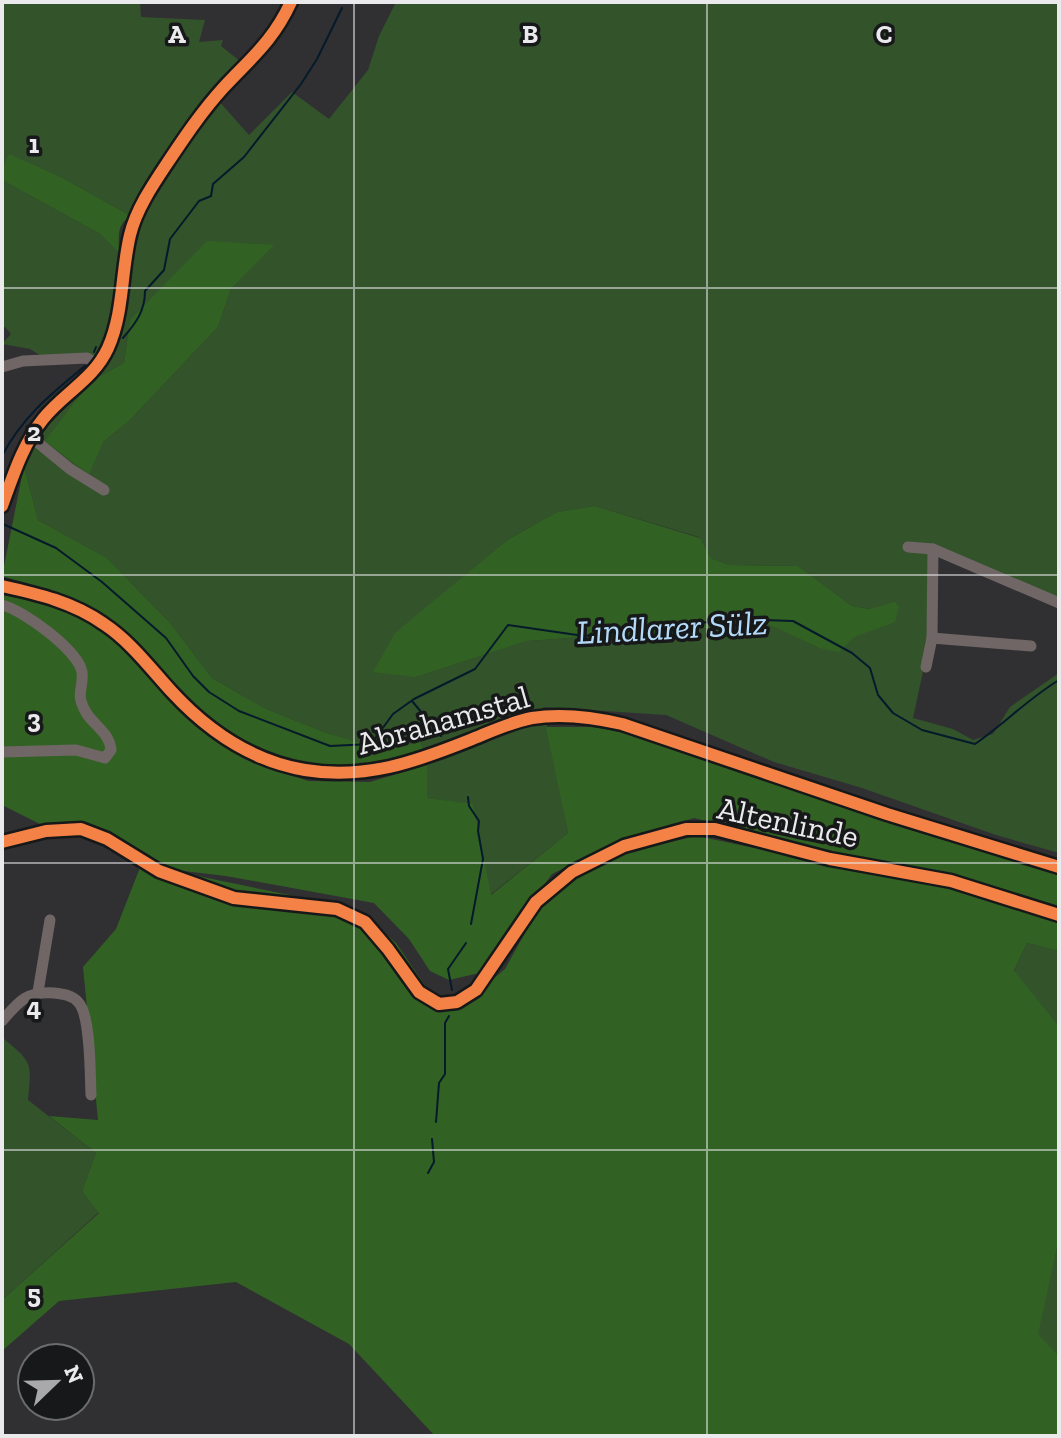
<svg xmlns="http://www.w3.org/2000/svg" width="1061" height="1438" font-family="'Zilla Slab',serif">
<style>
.green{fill:#33532b;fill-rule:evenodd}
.forest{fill:#326223}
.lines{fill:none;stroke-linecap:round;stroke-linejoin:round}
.stream{stroke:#051a2b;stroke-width:2}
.minor{stroke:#706666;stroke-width:11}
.major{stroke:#716668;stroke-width:14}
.cycleway-casing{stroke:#171819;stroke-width:17}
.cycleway{stroke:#f48246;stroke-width:12}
.grid{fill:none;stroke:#eaeaed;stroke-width:2;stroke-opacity:0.55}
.labels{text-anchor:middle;stroke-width:7;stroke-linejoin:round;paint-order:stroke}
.street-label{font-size:32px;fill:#eaeaed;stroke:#171819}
.water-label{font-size:34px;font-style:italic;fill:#b4dafa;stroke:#171819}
.grid-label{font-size:26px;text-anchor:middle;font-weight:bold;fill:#eaeaed;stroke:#171819;stroke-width:7;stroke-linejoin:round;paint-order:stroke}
</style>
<rect width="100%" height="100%" fill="#303032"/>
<!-- green -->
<g class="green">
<polygon points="2,2 140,2 141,17 205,20 199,42 223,40 221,46 241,62 131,216 63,178 9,155 2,169"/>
<path d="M 396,2 L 1059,2 L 1059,600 L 934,550 L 933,625 L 913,718 L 953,729 L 973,740 L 993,734 L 1010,707 L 1059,673 L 1059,853 L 996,835 L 862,788 L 774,762 L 666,715 L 543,707 L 568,833 L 490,895 L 473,805 L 427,798 L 427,765 L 421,742 L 383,749 L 327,733 L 266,709 L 212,678 L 171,624 L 107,558 L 38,520 L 24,466 L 49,418 L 107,357 L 145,200 L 217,99 L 249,135 L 292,92 L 329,119 L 368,70 L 379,36 ZM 273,245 L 231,289 L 218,327 L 129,421 L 103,442 L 91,381 L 124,363 L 130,320 ZM 595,506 L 699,537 L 711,558 L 729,565 L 798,566 L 852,606 L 870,609 L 819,648 L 769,624 L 527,641 L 416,677 L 457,582 L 506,541 L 557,512 Z"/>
<path d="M 2,180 L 100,234 L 119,253 C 118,290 113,325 94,357 L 43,357 L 30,349 L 2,344 L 11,334 L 5,327 L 2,328 Z"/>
<polygon points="1027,943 1059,951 1059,1026 1014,972"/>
<path d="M 2,1037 C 32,1063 32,1060 28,1100 L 96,1153 L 82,1191 L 99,1212 L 2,1300 Z"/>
<polygon points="1059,1239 1059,1356 1037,1334"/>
</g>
<!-- forest -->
<g class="forest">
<path d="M 9,154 L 63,178 L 131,216 C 116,224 119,237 119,253 L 100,234 L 2,180 L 2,169 Z"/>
<polygon points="207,241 274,245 231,289 218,327 129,421 103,442 89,474 45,441 91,381 124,363 130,320"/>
<polygon points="24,466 38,520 107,558 171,624 212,678 266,709 327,733 383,749 421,742 424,753 366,768 333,768 291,762 248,745 214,724 116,623 80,603 43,588 2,576"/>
<polygon points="595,506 700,538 711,558 729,565 798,566 852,606 870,609 895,602 899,607 895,622 854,637 839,652 819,648 768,624 527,641 416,677 373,672 395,633 506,541 557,512"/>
<polygon points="2,595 41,602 85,618 122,646 203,731 252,762 308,781 370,782 427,765 427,798 473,804 491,895 568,833 546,727 594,727 645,737 900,827 1059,874 1059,906 953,874 852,857 694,818 625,838 552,874 517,922 488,971 449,980 430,971 409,939 374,903 226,876 159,868 357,909 396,943 428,990 461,1006 505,969 540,906 578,875 629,851 697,836 957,890 1059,919 1059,951 1027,943 1014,971 1059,1026 1059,1239 1038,1334 1059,1356 1059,1436 435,1436 349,1344 236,1282 59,1301 2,1351 2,1300 99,1213 82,1191 96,1153 49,1116 98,1120 83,967 116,929 141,865 73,830 67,823 42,825 2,805"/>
</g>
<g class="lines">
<!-- stream -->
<g class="stream">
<path d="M 123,338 C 136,323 145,311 145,291 L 164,270 L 170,239 L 199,201 L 211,196 L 213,184 L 244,157 L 301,84 L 317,59 L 342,8"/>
<polyline points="94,352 96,347"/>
<path d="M 2,456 C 22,417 52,393 85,366"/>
<path d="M 3,524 L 56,548 L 102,582 L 166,638 L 193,676 L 209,692 L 239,711 L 330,746 L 371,744 L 393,714 L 414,699 L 475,669 L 508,625 L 584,636 L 701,622 L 734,625 L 764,620 L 793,621 L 852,653 L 870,668 L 878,695 L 893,713 L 922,730 L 975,744 C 1004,724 1029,698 1059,680"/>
<polyline points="412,701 441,736"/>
<polyline points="468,797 469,806 479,821 478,831 483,859 471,924"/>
<polyline points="452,990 448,969 466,943"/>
<polyline points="436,1122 439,1083 445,1074 445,1023 449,1016"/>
<polyline points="428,1173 434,1162 432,1139"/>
</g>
<!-- minor -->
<g class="minor">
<polyline points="2,367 23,361 87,358 99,365"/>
<polyline points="31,437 70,469 104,490"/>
<path d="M 2,506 C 13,476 23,444 43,419 C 64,393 94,379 108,348 C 124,312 121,272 130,235 C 136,210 152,186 166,165 C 184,138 202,111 224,87 C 252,57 273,41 291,2"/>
<polyline points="908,547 933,549 1059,603"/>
<path d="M 2,605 C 23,610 78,650 82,672 C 84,690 74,693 87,714 C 96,727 110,734 111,750 L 105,758 L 76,750 L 2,752"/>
<polyline points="932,638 1031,646"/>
<polyline points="926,667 932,638 933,549"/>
<polyline points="2,842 46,831 81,829 107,839 159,871 234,898 337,909 365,922 388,949 419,992 439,1004 457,1002 476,990 536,902 572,872 624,846 686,829 715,829 830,859 951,881 1059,915"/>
<polyline points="38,992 50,920"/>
<path d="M 2,1021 C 19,1001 27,991 54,993 C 63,994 72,995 78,1002 C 91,1014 90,1076 91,1095"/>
</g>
<!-- major -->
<path class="major" d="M 2,586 C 38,594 73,602 104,624 C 131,642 150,668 172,692 C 208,731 252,761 305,770 C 365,780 415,762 470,740 C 490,732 511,722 532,718 C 563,713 592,717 622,724 L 887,814 L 1059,867"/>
<defs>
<g id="cycleway">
<path d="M 2,506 C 13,476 23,444 43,419 C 64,393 94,379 108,348 C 124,312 121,272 130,235 C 136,210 152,186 166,165 C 184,138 202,111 224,87 C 252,57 273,41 291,2"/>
<path d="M 2,586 C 38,594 73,602 104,624 C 131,642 150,668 172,692 C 208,731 252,761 305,770 C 365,780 415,762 470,740 C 490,732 511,722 532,718 C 563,713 592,717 622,724 L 887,814 L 1059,867"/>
<polyline points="2,842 46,831 81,829 107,839 159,871 234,898 337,909 365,922 388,949 419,992 439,1004 457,1002 476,990 536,902 572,872 624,846 686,829 715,829 830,859 951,881 1059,915"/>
</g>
</defs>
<!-- cycleway casing -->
<use href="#cycleway" class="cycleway-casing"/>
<!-- cycleway -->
<use href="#cycleway" class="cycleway"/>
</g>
<!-- grid -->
<path class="grid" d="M 354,2 L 354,1436M 707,2 L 707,1436M 2,288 L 1059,288M 2,575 L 1059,575M 2,863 L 1059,863M 2,1150 L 1059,1150"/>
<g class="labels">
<!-- street labels -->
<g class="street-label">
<text transform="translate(443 720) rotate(-16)" y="11">Abrahamstal</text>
<text transform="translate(788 822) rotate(12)" y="11">Altenlinde</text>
</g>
<!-- water labels -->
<g class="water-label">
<text transform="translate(672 627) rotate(-3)" y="12">Lindlarer Sülz</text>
</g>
</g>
<g class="grid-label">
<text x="177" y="43">A</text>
<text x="530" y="43">B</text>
<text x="884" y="43">C</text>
<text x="34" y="153">1</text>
<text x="34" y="441">2</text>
<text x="34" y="728">3</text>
<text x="34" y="1016">4</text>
<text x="34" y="1303">5</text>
</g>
<!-- border -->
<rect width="1061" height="1438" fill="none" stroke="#eaeaed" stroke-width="8"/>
<!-- north arrow -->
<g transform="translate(56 1382) rotate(67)"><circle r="38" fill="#171819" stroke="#6b6c6e" stroke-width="2"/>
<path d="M0-6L14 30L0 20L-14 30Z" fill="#a9a9ac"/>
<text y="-12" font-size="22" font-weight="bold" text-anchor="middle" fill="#eaeaed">N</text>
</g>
</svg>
